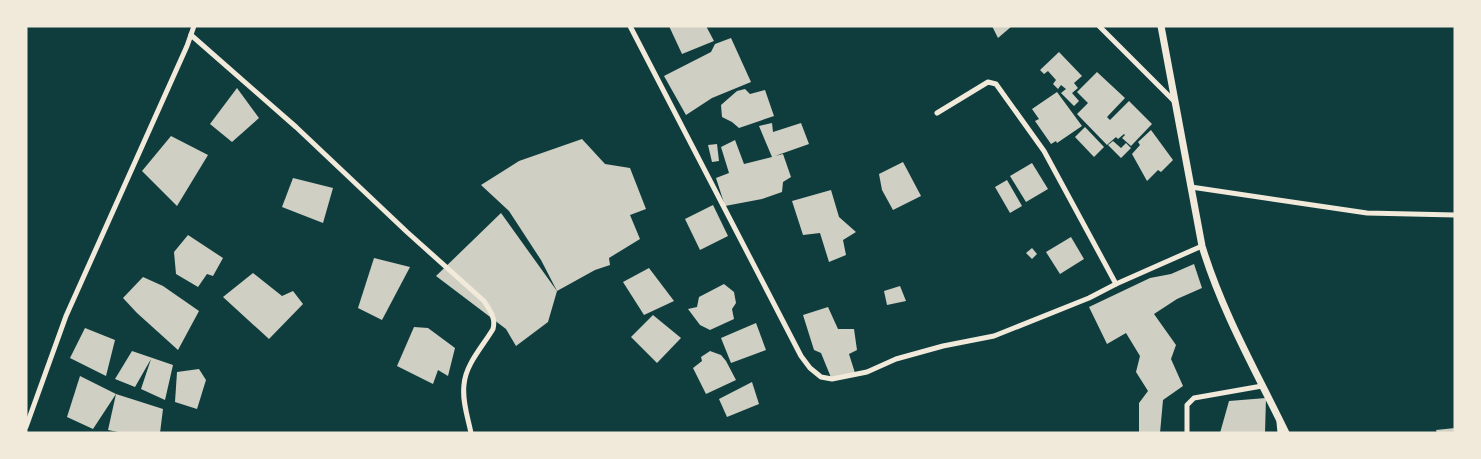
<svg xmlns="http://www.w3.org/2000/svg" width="1481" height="459" font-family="Jost,sans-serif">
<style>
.building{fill:#cfcfc3}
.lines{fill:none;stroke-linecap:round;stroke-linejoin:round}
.minor{stroke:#f1e9da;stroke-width:5}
.tertiary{stroke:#f1e9da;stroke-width:7}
</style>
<rect width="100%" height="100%" fill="#0f3d3e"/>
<!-- building -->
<g class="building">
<polygon points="669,26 706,26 714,41 682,54"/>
<polygon points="992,26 1012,26 998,38"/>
<polygon points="731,38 751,82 712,98 686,115 664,76 711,52 715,44"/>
<polygon points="1059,52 1082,76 1074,83 1078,88 1072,93 1079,101 1074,106 1061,93 1066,89 1061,85 1058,89 1053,84 1056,80 1048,71 1044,74 1040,70"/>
<polygon points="1097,72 1125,98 1107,117 1110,120 1129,101 1152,124 1131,146 1122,138 1125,135 1124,134 1118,139 1116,137 1107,145 1077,114 1088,103 1077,92"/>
<polygon points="237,88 259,118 232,142 210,124"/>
<polygon points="745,89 750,94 765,90 774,116 739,128 732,122 722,117 721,105 737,91"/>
<polygon points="1057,92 1082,126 1057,143 1056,141 1051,144 1035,121 1039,119 1032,109"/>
<polygon points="772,123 773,132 801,123 809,144 775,156 783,154 791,177 783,182 782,192 762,199 725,206 716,178 729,173 721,147 735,140 744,164 772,157 759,126"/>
<polygon points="1085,127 1104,147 1094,157 1075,137"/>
<polygon points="1151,130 1173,160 1161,172 1158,170 1147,181 1132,154 1140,145 1138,142"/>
<polygon points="171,136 208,155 177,206 142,171"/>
<polygon points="582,139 605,164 630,168 646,209 630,215 640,239 609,258 610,265 595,270 557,291 541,260 509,211 481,185 519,161"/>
<polygon points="1113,141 1121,148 1126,143 1131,148 1121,158 1108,145"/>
<polygon points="717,144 719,161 712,162 708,145"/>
<polygon points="903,162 921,196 893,210 882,190 879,174"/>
<polygon points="1032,163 1048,189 1026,202 1010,176"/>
<polygon points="293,178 333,188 323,223 282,207"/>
<polygon points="1007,180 1022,206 1010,213 995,187"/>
<polygon points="831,190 839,217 856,232 843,240 846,255 829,262 820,233 803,235 792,201"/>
<polygon points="713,205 728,236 700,250 685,219"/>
<polygon points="501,213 557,291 548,322 516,346 506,329 436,276"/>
<polygon points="188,235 223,258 213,276 207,274 198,287 176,274 174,252"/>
<polygon points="1071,237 1084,259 1060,274 1046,252"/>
<polygon points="1032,248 1037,254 1032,259 1026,253"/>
<polygon points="374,258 410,267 382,320 358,308"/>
<polygon points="1194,264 1202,288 1177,299 1154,314 1176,345 1171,359 1183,386 1163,400 1160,433 1139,433 1139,403 1148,391 1136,372 1140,356 1126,333 1107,344 1089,307 1150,278 1171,274"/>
<polygon points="649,268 674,301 644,315 623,282"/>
<polygon points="253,273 282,296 293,291 303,304 269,339 223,297"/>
<polygon points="143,277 163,286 199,311 178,350 137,313 123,298"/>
<polygon points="724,284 734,292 736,303 732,309 734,319 710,330 700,325 688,309 697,307 699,297"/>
<polygon points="900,286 906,301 887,305 884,291"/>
<polygon points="828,307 838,329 854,329 857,350 849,354 855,373 832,380 821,353 814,350 803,315"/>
<polygon points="653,315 681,338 657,363 631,337"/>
<polygon points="756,323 766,350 731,363 721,338"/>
<polygon points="414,327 428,328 455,348 448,376 438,370 433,384 397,366"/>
<polygon points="85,328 115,340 106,376 70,358"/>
<polygon points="132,351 173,365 165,400 141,389 151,359 135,387 115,379"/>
<polygon points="710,351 721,355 726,361 736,380 706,394 693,368 702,361 701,357"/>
<polygon points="199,369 206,380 197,409 175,402 177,372"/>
<polygon points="80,376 116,394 93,429 67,417"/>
<polygon points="752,382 759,404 727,417 719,399"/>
<polygon points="116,394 163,409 160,433 123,433 108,430"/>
<polygon points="1266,398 1265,433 1220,433 1229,401"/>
<polygon points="1455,428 1455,433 1437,433 1436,430"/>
</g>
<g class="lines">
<!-- minor -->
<g class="minor">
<polyline points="630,26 801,356 810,368 821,377 832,379 867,372 896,359 943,346 994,336 1089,298 1116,284 1202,246"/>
<polyline points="1099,26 1174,101"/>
<path d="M 191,35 L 296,127 L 407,232 L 484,301 C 490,310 496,318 493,329 C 483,346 465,365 464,385 C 462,401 468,418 471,433"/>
<polyline points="937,113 988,82 996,84 1044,151 1116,284"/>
<polyline points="1191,187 1367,213 1455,215"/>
<polyline points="1279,422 1280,433"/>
<polyline points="26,427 66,316 187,46 194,26"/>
<polyline points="1187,433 1187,405 1194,398 1262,386"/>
</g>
<!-- tertiary -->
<path class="tertiary" d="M 1161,26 L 1202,246 C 1222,312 1256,371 1286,433"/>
</g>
<!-- border -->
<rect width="1481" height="459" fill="none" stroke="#f1e9da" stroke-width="55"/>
</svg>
